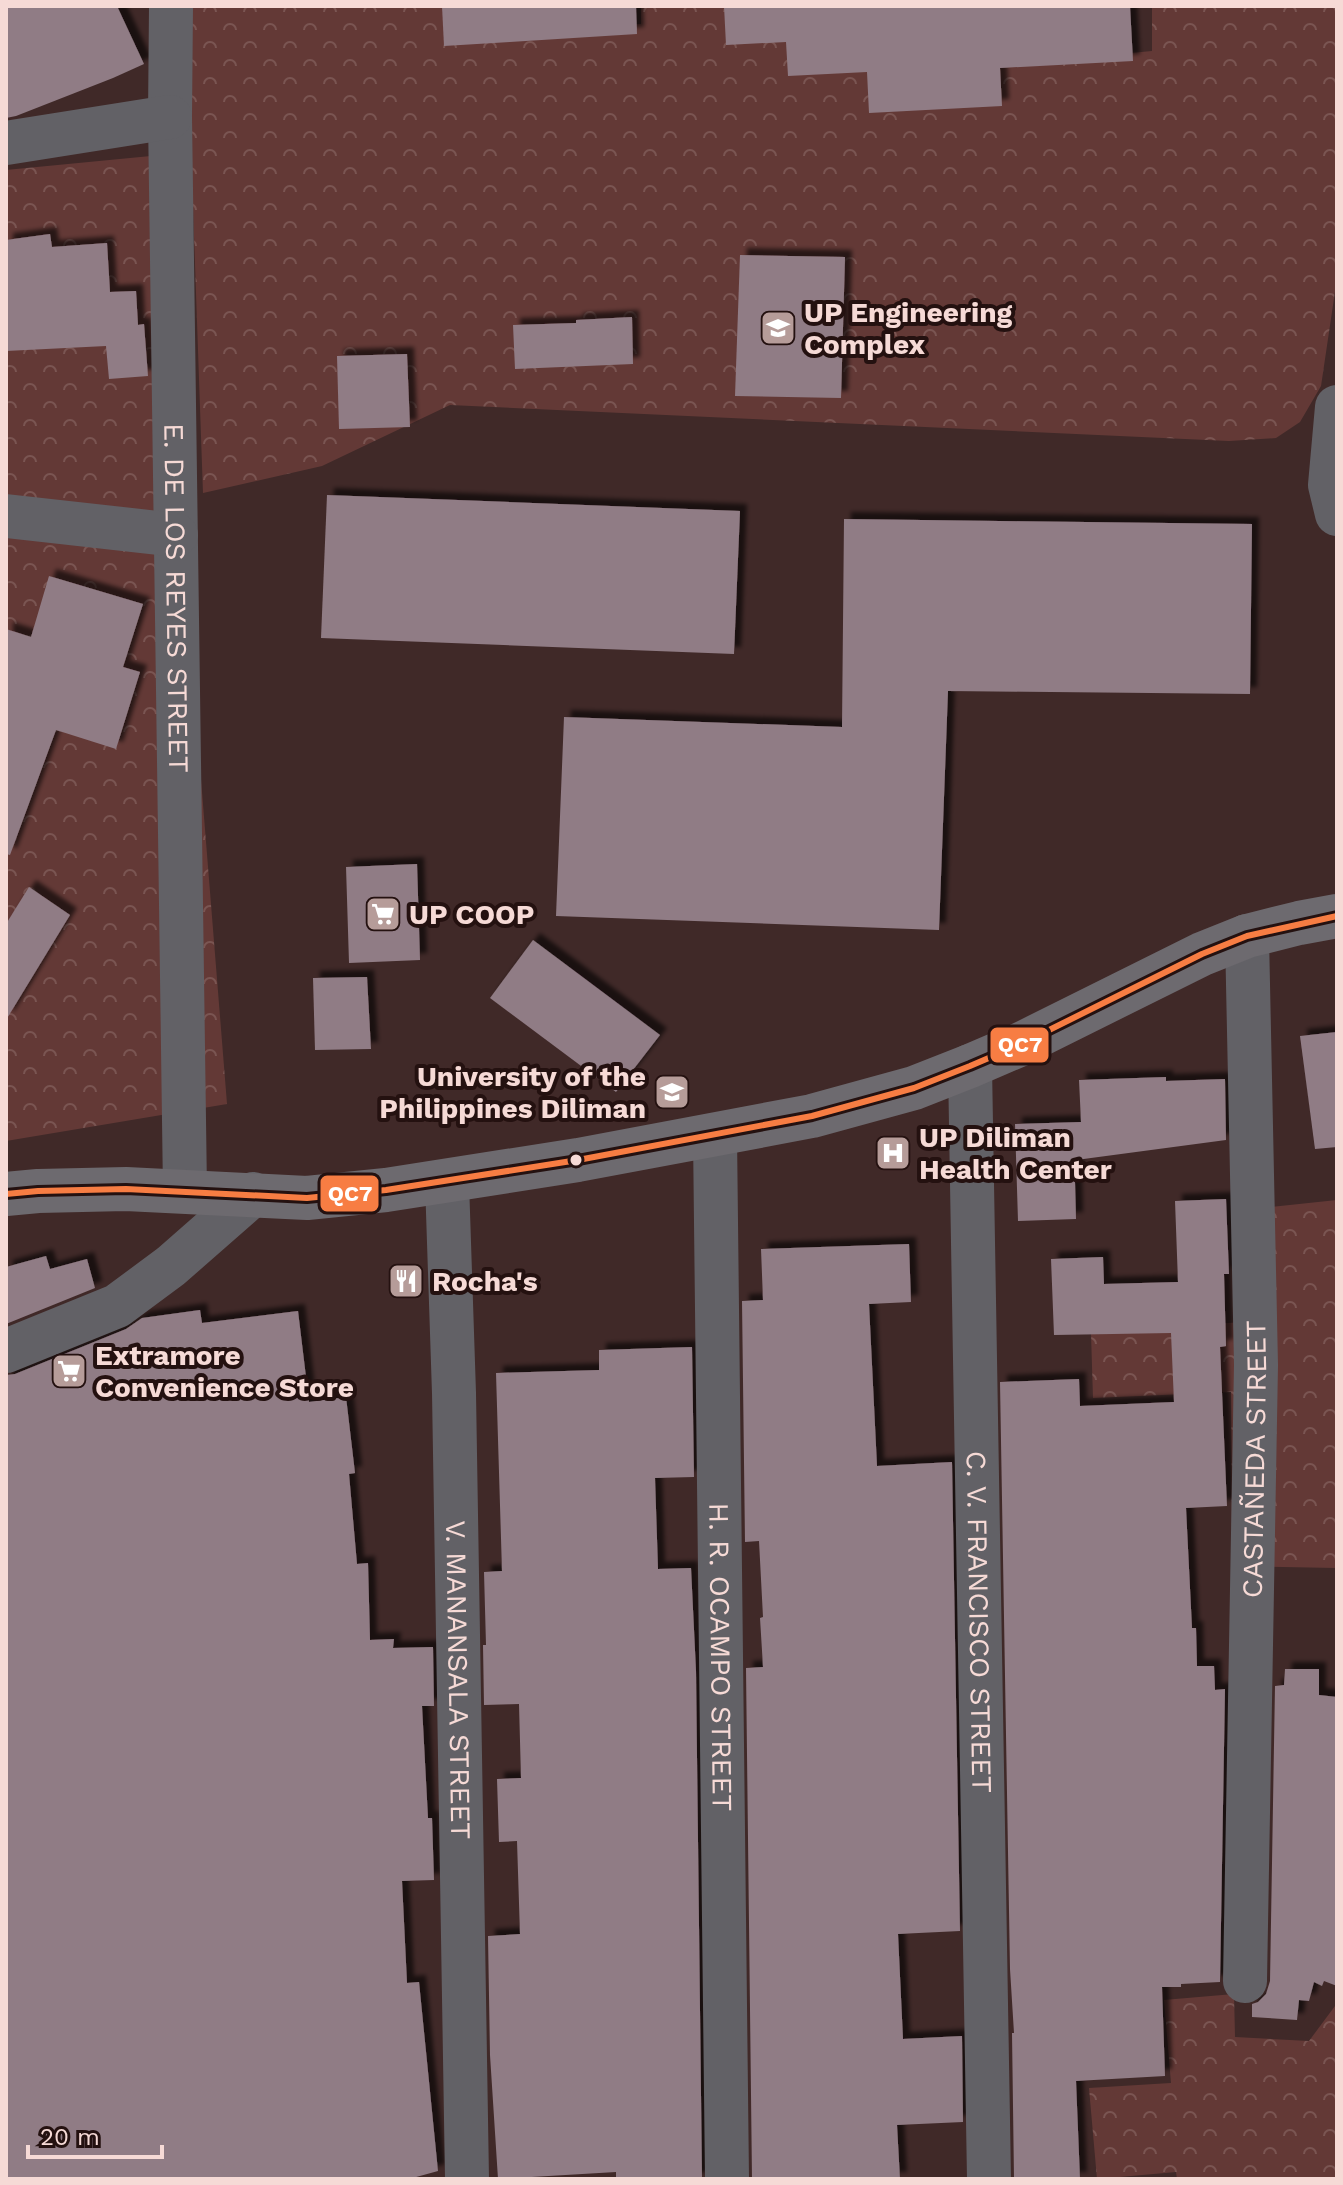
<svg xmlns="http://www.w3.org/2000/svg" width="1343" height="2185" font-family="'Work Sans',sans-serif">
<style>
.forest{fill:url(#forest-crowns)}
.building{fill:#907c85;filter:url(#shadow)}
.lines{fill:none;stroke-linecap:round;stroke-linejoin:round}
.minor{stroke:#626166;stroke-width:44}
.major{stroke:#6d6a6f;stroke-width:44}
.bus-1-casing{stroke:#241110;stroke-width:12}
.bus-1{stroke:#f77d43;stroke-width:6}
.bus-dot{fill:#f6dad6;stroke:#241110;stroke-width:3}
.labels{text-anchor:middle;stroke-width:8;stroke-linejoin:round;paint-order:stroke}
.poi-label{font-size:28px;font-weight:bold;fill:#f6dad6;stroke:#241110;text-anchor:start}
.street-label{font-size:28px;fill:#f6dad6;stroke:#241110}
.line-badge{stroke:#241110;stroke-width:3}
.badge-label{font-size:22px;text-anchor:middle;font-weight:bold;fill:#fff}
</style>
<defs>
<pattern id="forest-crowns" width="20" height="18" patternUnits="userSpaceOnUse" patternTransform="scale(2)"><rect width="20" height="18" fill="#633936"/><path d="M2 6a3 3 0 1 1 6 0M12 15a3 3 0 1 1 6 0" fill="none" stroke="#7a5552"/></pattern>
<filter id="shadow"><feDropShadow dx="7" dy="-7" stdDeviation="2" flood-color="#0009"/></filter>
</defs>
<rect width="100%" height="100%" fill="#402928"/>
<!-- forest -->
<g class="forest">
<polygon points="186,6 452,6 454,31 641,24 641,6 751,6 892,76 1152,51 1152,6 1337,6 1337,278 1321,386 1300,422 1276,438 1229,441 450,405 322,466 203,493"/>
<polygon points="151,156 227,1104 6,1141 6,170"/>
<polygon points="1337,1200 1337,1568 1232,1566 1231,1392 1093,1398 1091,1333 1270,1320 1271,1207"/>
<polygon points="1234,1994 1235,2037 1309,2041 1335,2006 1337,2007 1337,2179 1177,2179 1176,2172 1097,2179 1089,2088 1171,2083 1164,2000"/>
</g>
<!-- building -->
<g class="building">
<polygon points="6,6 117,6 144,64 113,78 16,116 6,118"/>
<polygon points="442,6 636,6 637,34 444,46"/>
<polygon points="724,6 1130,6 1133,61 1000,68 1002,106 869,113 867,72 788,76 786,42 726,45"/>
<polygon points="50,234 52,247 107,243 110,292 136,291 138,325 144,324 148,376 109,379 106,346 6,351 6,240"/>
<polygon points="740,255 845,257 841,398 735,396"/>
<polygon points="632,317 633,364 515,369 513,325 576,323 576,320"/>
<polygon points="407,354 410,427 339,429 337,356"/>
<polygon points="327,495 740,511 734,654 321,638"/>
<polygon points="844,519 1252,524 1250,694 948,691 939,930 556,916 564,717 842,727"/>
<polygon points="49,576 143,604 123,667 140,672 116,749 56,730 10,855 6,854 6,629 31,637"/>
<polygon points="417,864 420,960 349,963 346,867"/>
<polygon points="29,887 70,915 6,1020 6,924"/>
<polygon points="533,940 660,1035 616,1092 490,998"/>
<polygon points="367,977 371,1049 315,1050 313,978"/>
<polygon points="1337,1032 1337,1147 1315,1149 1300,1036"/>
<polygon points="1166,1077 1166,1081 1225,1079 1226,1140 1076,1160 1078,1182 1075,1182 1076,1219 1018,1221 1015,1124 1081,1122 1079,1080"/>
<polygon points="1226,1199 1229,1274 1224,1274 1226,1346 1220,1347 1227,1506 1186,1508 1192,1628 1196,1628 1197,1666 1214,1666 1215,1690 1225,1689 1220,1982 1181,1984 1181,1987 1162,1987 1165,2076 1076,2081 1080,2179 1014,2179 1012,2033 1014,2033 1010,1969 1000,1382 1079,1379 1080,1406 1174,1402 1171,1333 1054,1335 1051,1259 1103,1257 1104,1284 1178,1282 1175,1201"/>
<polygon points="909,1244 911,1302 869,1304 877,1466 952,1462 960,1931 898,1934 903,2039 962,2036 963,2122 897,2125 900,2179 752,2179 746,1668 763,1667 760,1618 763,1617 759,1541 745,1542 742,1301 763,1300 761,1249"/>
<polygon points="46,1256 50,1269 87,1259 95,1288 6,1324 6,1267"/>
<polygon points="200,1310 202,1323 298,1311 309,1402 346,1397 355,1473 349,1474 357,1564 368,1563 370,1640 394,1639 393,1648 433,1647 434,1706 422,1706 428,1818 432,1818 434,1880 402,1881 407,1983 419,1982 438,2171 409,2179 6,2179 6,1375 15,1374 126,1329 142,1318"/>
<polygon points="692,1347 694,1477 655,1478 658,1569 691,1568 696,1671 702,2179 616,2179 616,2172 498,2179 490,2055 488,1936 520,1934 517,1841 499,1842 497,1779 521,1778 519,1704 484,1705 483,1645 486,1645 484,1572 502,1571 496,1373 599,1370 599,1350"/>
<polygon points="1285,1669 1319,1669 1319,1695 1337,1697 1337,1986 1324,1981 1322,1986 1314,1982 1309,2001 1299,2000 1297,2020 1252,2017 1252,2004 1258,2002 1266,1994 1270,1981 1275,1686 1284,1685"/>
</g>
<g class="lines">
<!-- minor -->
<g class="minor">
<path id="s1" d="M 171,6 L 170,117 L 185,1191"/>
<polyline points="6,143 170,117"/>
<polyline points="1337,407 1330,485 1337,514"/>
<polyline points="6,516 176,535"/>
<path id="s2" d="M 970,1066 L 989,2179"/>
<path id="s3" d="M 715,1135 L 727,2179"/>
<path id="s4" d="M 447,1182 L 454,1393 L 467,2179"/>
<polyline points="6,1351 117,1306 171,1266 253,1194"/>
<path id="s5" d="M 1245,1981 L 1256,1365 L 1247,936"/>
</g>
<!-- major -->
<polyline class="major" points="6,1194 38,1191 126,1189 307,1198 386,1190 578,1160 812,1116 914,1088 970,1066 1019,1045 1202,954 1247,936 1299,923 1337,916"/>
<defs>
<polyline id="bus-1" points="6,1194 38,1191 126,1189 307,1198 386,1190 578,1160 812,1116 914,1088 970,1066 1019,1045 1202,954 1247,936 1337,916"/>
</defs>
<!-- bus-1 casing -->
<use href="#bus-1" class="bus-1-casing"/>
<!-- bus-1 -->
<use href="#bus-1" class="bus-1"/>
</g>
<!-- icons -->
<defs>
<symbol id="university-square" viewBox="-11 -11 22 22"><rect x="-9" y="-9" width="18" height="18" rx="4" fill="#b69c99" stroke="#241110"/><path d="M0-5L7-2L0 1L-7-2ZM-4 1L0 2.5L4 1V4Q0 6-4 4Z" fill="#fff"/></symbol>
<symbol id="supermarket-square" viewBox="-11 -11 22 22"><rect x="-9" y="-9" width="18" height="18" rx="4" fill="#b69c99" stroke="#241110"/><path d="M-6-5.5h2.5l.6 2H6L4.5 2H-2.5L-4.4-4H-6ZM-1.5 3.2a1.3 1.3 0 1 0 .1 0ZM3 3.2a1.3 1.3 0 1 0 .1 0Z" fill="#fff"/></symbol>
<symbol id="hospital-square" viewBox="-11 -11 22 22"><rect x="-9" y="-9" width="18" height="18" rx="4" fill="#b69c99" stroke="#241110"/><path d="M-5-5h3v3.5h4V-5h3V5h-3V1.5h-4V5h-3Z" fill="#fff"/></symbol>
<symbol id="restaurant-square" viewBox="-11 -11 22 22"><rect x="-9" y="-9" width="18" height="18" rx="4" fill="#b69c99" stroke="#241110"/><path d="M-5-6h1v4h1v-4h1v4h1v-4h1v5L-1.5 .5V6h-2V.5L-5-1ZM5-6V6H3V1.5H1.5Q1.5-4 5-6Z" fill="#fff"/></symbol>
</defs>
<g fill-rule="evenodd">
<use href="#university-square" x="758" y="308" width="40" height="40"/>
<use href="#supermarket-square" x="363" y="894" width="40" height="40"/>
<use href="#university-square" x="652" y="1072" width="40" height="40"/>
<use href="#hospital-square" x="873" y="1133" width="40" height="40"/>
<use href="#restaurant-square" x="386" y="1261" width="40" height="40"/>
<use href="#supermarket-square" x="49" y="1351" width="40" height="40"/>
</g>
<!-- markers -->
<circle class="bus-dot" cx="576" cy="1160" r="7"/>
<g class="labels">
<!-- poi labels -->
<g class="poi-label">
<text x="804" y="322">UP Engineering<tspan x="804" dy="32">Complex</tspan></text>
<text x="409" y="924">UP COOP</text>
<text x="646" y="1086" text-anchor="end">University of the<tspan x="646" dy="32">Philippines Diliman</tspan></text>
<text x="919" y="1147">UP Diliman<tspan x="919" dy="32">Health Center</tspan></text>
<text x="432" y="1291">Rocha's</text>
<text x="95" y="1365">Extramore<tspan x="95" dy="32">Convenience Store</tspan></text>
</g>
<!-- street labels -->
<g class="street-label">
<text dy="10" stroke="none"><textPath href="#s1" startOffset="592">E. DE LOS REYES STREET</textPath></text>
<text dy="10" stroke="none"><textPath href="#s5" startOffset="522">CASTAÑEDA STREET</textPath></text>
<text dy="10" stroke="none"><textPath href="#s2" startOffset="556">C. V. FRANCISCO STREET</textPath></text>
<text dy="10" stroke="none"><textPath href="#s3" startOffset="522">H. R. OCAMPO STREET</textPath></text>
<text dy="10" stroke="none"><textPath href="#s4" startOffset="498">V. MANANSALA STREET</textPath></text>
</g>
</g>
<g class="line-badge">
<rect x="989" y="1026" width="61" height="38" rx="8" fill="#f77d43"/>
<rect x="319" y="1174" width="61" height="39" rx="8" fill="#f77d43"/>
</g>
<g class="badge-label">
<text x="1020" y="1052">QC7</text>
<text x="350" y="1201">QC7</text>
</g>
<!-- border -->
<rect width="1343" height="2185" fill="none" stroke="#f6dad6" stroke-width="16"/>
<!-- scale -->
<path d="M28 2145v12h134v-12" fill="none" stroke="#f6dad6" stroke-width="4"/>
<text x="40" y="2145" font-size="24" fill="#f6dad6" stroke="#241110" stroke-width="6" paint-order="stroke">20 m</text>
</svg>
